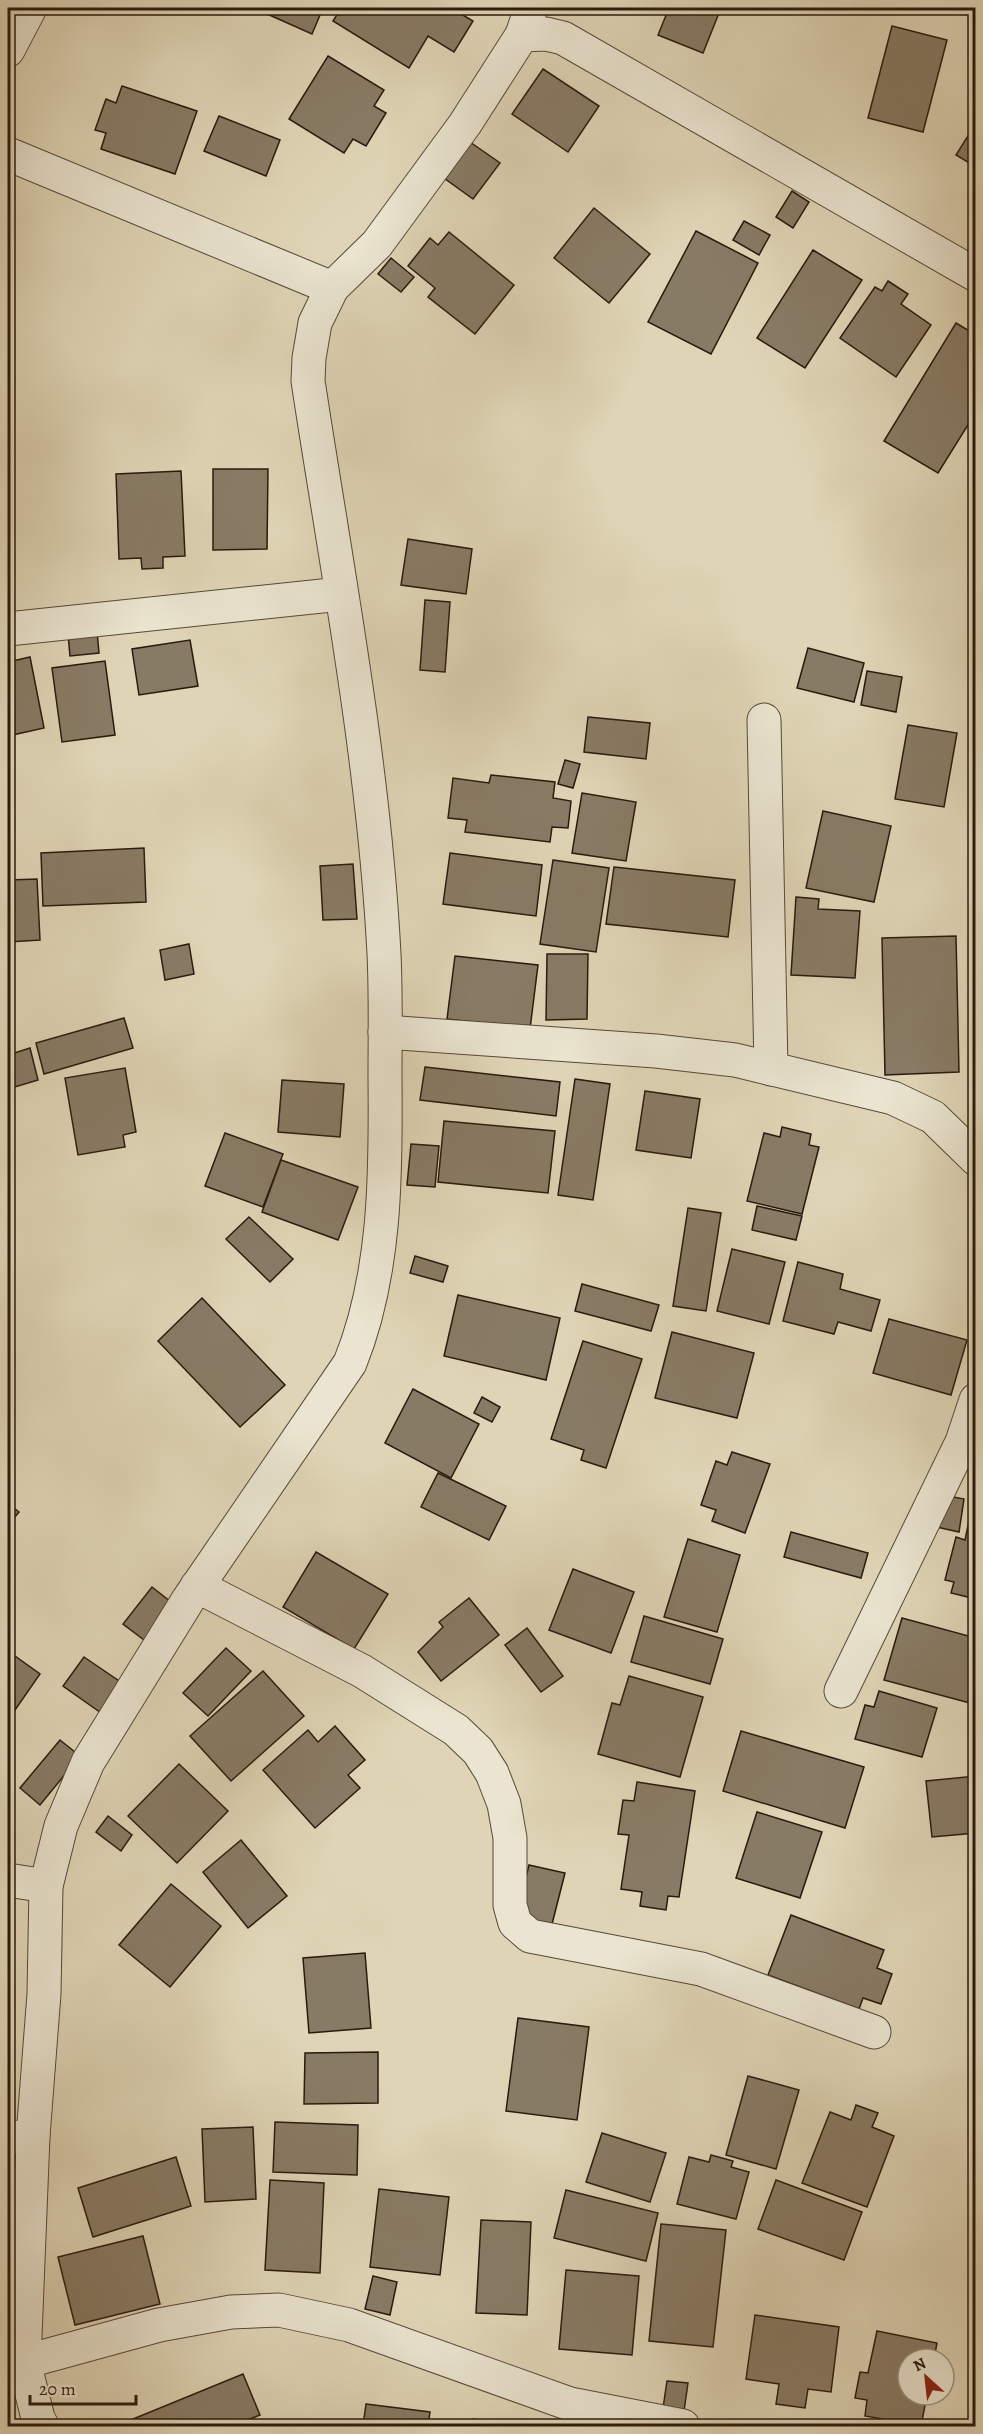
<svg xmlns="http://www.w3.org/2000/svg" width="983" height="2434" font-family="Alegreya,serif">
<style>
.building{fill:#887b65;stroke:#291a0e;stroke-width:1.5}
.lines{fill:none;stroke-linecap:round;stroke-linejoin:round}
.minor-casing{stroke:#564938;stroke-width:35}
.minor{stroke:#eae4d0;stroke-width:33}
</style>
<rect width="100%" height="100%" fill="#dfd5b6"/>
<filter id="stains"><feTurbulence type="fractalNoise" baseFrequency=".00333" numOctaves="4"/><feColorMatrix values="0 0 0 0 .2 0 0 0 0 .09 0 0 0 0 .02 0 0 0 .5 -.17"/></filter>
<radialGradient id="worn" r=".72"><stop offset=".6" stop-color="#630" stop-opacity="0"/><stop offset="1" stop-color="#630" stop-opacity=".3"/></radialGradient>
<!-- building -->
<g class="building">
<polygon points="267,8 323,8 312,34 265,13"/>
<polygon points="341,8 434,8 442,13 445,8 451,8 473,21 454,52 428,36 409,68 333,21"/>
<polygon points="669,8 721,8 703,53 658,35"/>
<polygon points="892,26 947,40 923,132 868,118"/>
<polygon points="328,56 384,90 374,106 386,113 366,146 353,139 344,153 289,119"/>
<polygon points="543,69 599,106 568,152 512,114"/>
<polygon points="122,86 197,111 175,174 101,149 106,133 95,130 106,99 116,103"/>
<polygon points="219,116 280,140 266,176 204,151"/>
<polygon points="976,123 976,167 956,155"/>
<polygon points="470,142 500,163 473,199 444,178"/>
<polygon points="792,191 809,202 793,228 776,217"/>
<polygon points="594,208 650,254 609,303 554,258"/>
<polygon points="744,221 770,235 759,255 733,240"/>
<polygon points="696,231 758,263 711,354 648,322"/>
<polygon points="449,232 514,285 475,334 428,297 435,288 408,266 430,238 438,245"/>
<polygon points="813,250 862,280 805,368 757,338"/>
<polygon points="391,258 414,277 401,292 378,274"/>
<polygon points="888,281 908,294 901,304 931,325 896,377 840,338 875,287 882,291"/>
<polygon points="956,323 976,335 976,412 938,473 884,441"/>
<polygon points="213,469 268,469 267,549 213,550"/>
<polygon points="181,471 185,556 163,557 163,568 142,569 141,558 119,559 116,474"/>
<polygon points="408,539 472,549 466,594 401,585"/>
<polygon points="425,600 450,602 445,672 420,670"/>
<polygon points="97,631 99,653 70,656 68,634"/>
<polygon points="190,640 198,686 139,695 132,649"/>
<polygon points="808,648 864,663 854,702 797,688"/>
<polygon points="30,657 44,728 8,736 8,662"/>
<polygon points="105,661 115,735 62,742 52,668"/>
<polygon points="867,671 902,677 896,712 861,705"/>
<polygon points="588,717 650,723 646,759 584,752"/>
<polygon points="908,725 957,733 944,807 895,799"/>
<polygon points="565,760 580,764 573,788 558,784"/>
<polygon points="491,775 555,782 553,798 571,801 568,828 552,827 550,842 465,832 467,820 448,818 453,778 489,783"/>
<polygon points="582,793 636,802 626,861 572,853"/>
<polygon points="823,811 891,826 874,902 806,888"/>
<polygon points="144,848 146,902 43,906 41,853"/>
<polygon points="450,853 542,865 536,916 443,904"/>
<polygon points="553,860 609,868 596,952 540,944"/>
<polygon points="353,864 357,919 323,920 320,866"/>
<polygon points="614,867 735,880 728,937 606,924"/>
<polygon points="37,879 40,940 8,942 8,880"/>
<polygon points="796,897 819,899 818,909 860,911 855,978 791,975"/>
<polygon points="956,936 959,1072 885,1075 882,938"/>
<polygon points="189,944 194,974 165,980 160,950"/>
<polygon points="547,954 588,954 587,1019 546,1020"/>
<polygon points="455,956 538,965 530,1029 447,1019"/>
<polygon points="124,1018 133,1048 44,1074 36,1043"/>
<polygon points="30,1048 38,1080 8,1089 8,1055"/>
<polygon points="425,1067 560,1082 556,1116 420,1100"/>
<polygon points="125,1068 136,1132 123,1135 125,1147 78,1155 65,1078"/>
<polygon points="575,1079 610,1084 593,1200 558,1195"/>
<polygon points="282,1080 344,1084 340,1137 278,1132"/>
<polygon points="645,1091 700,1099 691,1158 636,1150"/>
<polygon points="444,1121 555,1131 548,1193 438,1182"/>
<polygon points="782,1127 811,1134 809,1145 819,1147 802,1214 747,1201 764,1133 780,1137"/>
<polygon points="225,1133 283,1154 263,1207 205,1186"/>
<polygon points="411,1144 439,1146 435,1187 407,1185"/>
<polygon points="281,1160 358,1187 338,1240 262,1212"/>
<polygon points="757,1206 802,1216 796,1240 752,1230"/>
<polygon points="688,1208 721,1213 706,1311 673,1306"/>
<polygon points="249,1217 293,1259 270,1282 226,1239"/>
<polygon points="732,1249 785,1262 769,1324 717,1311"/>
<polygon points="415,1256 448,1266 443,1282 410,1273"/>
<polygon points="798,1262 843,1274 840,1289 880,1300 871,1331 838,1322 834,1334 783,1321"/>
<polygon points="582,1284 659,1305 651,1331 575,1311"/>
<polygon points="458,1295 560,1318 546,1380 444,1356"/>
<polygon points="202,1298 285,1385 240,1427 158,1341"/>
<polygon points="889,1319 967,1340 951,1395 873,1373"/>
<polygon points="672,1332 754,1353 737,1418 655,1398"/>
<polygon points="583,1341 642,1359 606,1468 581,1460 584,1450 551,1439"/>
<polygon points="413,1389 479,1424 451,1478 385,1443"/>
<polygon points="482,1397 500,1407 492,1422 474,1413"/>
<polygon points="732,1452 770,1464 745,1533 712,1521 716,1510 701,1505 716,1461 727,1465"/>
<polygon points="438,1473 506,1506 489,1540 421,1507"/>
<polygon points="938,1494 964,1499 959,1532 932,1526"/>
<polygon points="8,1503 19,1512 8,1525"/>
<polygon points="970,1516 976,1518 976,1599 951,1593 954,1582 945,1580 956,1537 965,1540"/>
<polygon points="791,1532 868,1553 861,1578 784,1557"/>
<polygon points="688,1539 740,1555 717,1632 664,1617"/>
<polygon points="316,1552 388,1594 354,1649 283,1607"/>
<polygon points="573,1569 634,1592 611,1653 549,1630"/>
<polygon points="152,1587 176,1606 148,1643 123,1624"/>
<polygon points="469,1598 499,1635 441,1681 418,1652 443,1627 439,1622"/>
<polygon points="644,1616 723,1639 710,1684 631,1662"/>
<polygon points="902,1618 976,1638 976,1683 970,1703 884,1680"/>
<polygon points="527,1628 563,1676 541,1692 505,1645"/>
<polygon points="226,1648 251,1671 208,1716 183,1693"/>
<polygon points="8,1651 40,1674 8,1720"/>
<polygon points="84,1657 125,1685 104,1715 63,1686"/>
<polygon points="263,1671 304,1716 231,1781 190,1736"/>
<polygon points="629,1676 703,1697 680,1777 598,1754 612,1703 620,1705"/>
<polygon points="879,1691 937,1708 922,1757 855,1739 865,1705 874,1707"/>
<polygon points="335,1726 365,1760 348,1775 360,1788 315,1828 263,1770 308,1730 318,1742"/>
<polygon points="741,1731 864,1767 845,1828 723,1791"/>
<polygon points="60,1740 80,1756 40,1805 20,1788"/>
<polygon points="179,1764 228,1811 177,1863 128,1816"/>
<polygon points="976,1776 976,1833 932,1837 926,1781"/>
<polygon points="637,1782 695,1791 679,1897 668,1896 666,1910 640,1906 642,1892 621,1889 629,1835 618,1834 623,1800 634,1801"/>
<polygon points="757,1812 822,1832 800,1898 736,1878"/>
<polygon points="108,1816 132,1835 121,1851 96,1832"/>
<polygon points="241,1840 287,1896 248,1928 203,1872"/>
<polygon points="529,1865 565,1873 550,1932 515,1923"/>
<polygon points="171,1884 221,1926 170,1987 119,1945"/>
<polygon points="791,1915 884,1950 877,1968 892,1974 881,2004 863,1998 859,2009 768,1975"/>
<polygon points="365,1953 371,2028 309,2033 303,1958"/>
<polygon points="518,2018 589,2027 577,2120 506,2111"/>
<polygon points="378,2052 378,2103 304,2104 305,2053"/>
<polygon points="748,2076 799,2090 776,2169 726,2155"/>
<polygon points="856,2105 878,2113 872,2127 894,2136 867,2207 802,2183 830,2112 851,2120"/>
<polygon points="275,2122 358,2125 357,2175 273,2172"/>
<polygon points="253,2127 256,2199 205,2202 202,2129"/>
<polygon points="602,2133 666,2153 650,2202 586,2182"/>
<polygon points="711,2155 733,2161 731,2167 749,2172 736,2219 677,2204 689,2157 709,2162"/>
<polygon points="176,2157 191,2206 93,2237 78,2188"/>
<polygon points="270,2180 324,2183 320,2273 265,2270"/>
<polygon points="776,2180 862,2212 844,2260 758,2229"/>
<polygon points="379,2189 449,2197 440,2275 370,2267"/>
<polygon points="566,2190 658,2213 646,2261 554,2238"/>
<polygon points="481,2220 531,2222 527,2315 476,2313"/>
<polygon points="661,2224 726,2230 713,2347 649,2341"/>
<polygon points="143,2236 160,2304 75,2325 58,2257"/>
<polygon points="566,2270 639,2276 632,2355 559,2349"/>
<polygon points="373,2276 397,2282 390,2315 365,2309"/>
<polygon points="755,2315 839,2327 831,2392 808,2389 805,2408 776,2404 779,2384 746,2379"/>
<polygon points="877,2331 937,2343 934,2359 908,2359 908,2395 927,2395 921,2426 865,2416 867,2400 855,2398 860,2372 868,2373"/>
<polygon points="243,2374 260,2415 232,2426 116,2426"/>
<polygon points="667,2381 688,2383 684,2411 663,2408"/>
<polygon points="366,2404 430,2412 428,2426 363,2426"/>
<polygon points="473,2419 494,2422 493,2426 472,2426"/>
</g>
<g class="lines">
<defs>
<g id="minor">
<polyline points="522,35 546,34 563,38 976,275"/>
<polyline points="8,50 30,8"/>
<polyline points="8,154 332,288"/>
<polyline points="8,629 341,594"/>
<polyline points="764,720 771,1069"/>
<polyline points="385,1032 656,1051 735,1060 893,1098 933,1117 976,1159"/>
<polyline points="197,1586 362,1671 456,1730 478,1751 492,1773 504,1804 510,1838 510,1905 515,1923 530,1936 701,1969 874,2032"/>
<polyline points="841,1691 962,1442 976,1400"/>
<polyline points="8,1880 46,1886"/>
<polyline points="33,2136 24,2362 38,2418 42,2426"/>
<path d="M 8,2138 L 33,2136 L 44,1994 L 46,1886 L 61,1826 L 88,1762 L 188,1600 L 350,1363 C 386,1274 386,1173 385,1078 C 385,1037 386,995 384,954 C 374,762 337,571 308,381 L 309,358 L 315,323 L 332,288 L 377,244 L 465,124 L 522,35 L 531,8"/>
<polyline points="24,2362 159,2325 231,2312 279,2310 349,2325 570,2404 683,2426"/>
</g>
</defs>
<!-- minor casing -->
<use href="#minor" class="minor-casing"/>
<!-- minor -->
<use href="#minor" class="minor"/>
</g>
<!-- margin -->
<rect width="983" height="2434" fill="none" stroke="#dfd5b6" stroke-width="30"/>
<rect x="9" y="9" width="965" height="2416" fill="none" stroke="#291a0e" stroke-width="3"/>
<rect x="15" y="15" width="953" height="2404" fill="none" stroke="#291a0e" stroke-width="1.5"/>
<!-- north arrow -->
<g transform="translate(926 2377) rotate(333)"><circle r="28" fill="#eae4d0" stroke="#9d9382" stroke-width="1.5"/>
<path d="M0-4.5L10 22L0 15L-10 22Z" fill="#8f2418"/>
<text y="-9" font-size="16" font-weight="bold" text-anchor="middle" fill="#291a0e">N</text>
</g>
<!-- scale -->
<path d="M30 2395v9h106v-9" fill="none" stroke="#291a0e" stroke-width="3"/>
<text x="39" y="2395" font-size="18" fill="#291a0e" stroke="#eae4d0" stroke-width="4.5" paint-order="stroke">20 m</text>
<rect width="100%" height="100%" filter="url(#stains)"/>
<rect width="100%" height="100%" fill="url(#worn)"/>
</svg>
